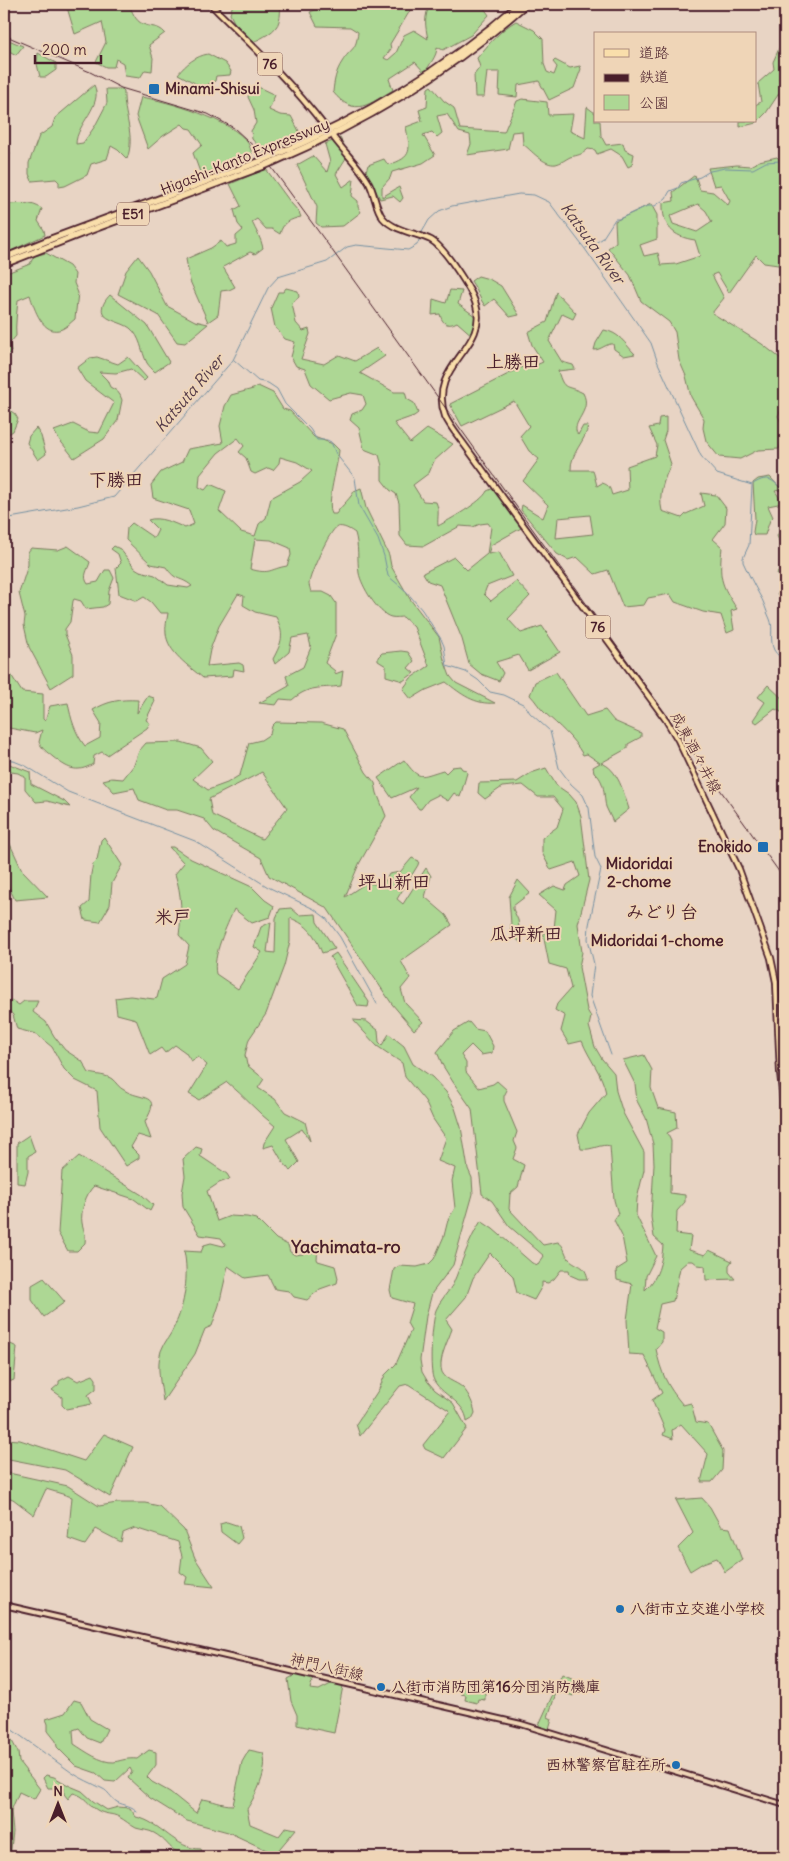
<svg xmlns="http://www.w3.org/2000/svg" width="789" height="1861" font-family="Delius,'Klee One',sans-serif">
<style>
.green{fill:#add794;stroke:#7c7b60;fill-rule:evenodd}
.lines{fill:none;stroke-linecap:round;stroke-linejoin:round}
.stream{stroke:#7490a2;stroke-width:1}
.secondary-casing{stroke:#4a1f2b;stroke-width:8}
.primary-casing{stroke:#4a1f2b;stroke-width:8}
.highway-casing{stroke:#4a1f2b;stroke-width:9}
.secondary{stroke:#efd5b7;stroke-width:4}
.primary{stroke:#f9deab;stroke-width:4.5}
.highway{stroke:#f9deab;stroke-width:5.5}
.rail{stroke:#4a1f2b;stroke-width:1}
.highway-bridge-casing{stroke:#4a1f2b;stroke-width:9;stroke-linecap:butt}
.highway-bridge{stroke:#f9deab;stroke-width:5.5}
.poi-dot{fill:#1f6fb2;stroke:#efd5b7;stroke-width:2}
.labels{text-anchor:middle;stroke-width:4;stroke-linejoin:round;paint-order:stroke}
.shield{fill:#efd5b7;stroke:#7c5655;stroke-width:1}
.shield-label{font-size:14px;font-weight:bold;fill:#4a1f2b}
.poi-label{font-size:15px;font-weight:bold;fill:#4a1f2b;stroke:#efd5b7;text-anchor:start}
.street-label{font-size:15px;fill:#4a1f2b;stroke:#efd5b7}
.water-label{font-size:16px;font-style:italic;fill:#543b49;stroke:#efd5b7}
.neighbourhood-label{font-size:16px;font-weight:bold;fill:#4a1f2b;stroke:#efd5b7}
.quarter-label{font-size:18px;font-weight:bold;fill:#4a1f2b;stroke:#efd5b7}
</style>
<rect width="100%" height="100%" fill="#e8d4c4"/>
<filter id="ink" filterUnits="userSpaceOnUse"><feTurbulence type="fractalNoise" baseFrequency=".02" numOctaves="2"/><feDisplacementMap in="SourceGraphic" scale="10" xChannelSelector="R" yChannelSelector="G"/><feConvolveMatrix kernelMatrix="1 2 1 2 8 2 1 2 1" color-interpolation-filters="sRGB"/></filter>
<g filter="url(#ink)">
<!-- green -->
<g class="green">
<path d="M 66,4 L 129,4 C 132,11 135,21 143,24 C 151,28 158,25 165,33 L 149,45 L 153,58 L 152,71 L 145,70 L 140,78 L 125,76 L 123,63 L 116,59 L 114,67 L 106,67 L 96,62 L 106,42 L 102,22 L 75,34 Z"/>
<path d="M 233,4 L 281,4 C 280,9 281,15 279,21 C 277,31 262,38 253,42 L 234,22 L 230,14 Z"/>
<path d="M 321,4 L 414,4 L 390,44 L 391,49 L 384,58 L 388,60 L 396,53 L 404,35 L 414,30 L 428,39 C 425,25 424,17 430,4 L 481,4 L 489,15 L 471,35 L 443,50 L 437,47 C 437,57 429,64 425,73 L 415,62 L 389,79 L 393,90 C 370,103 355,119 333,92 C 334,81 336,71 342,62 C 351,47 356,52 358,32 L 350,27 L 317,26 L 310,12 L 321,8 Z"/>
<path d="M 516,21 L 534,30 L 543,39 L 544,64 L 547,72 L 554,75 L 557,67 L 553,62 L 555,60 L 570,68 L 580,66 L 581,69 L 574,88 L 549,100 L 539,81 L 518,85 L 517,97 L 499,95 L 500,72 L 487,72 L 484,97 L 475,97 L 474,75 L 480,67 L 477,58 C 489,44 500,30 516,21 Z"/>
<polygon points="4,38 23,46 16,55 4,48"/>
<polygon points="781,44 785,44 785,74 779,78 782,85 780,92 766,113 756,123 740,127 740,121 755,121 755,105 761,102 758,83 774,69 773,62"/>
<polygon points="38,53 56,63 56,70 46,77 40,77 37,64"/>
<path d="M 208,54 L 225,63 L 231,71 L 230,75 L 216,76 L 215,81 L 202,87 L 178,74 C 186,64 196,56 208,54 Z"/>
<path d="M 94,85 C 104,105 76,124 76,144 L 83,143 L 95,126 L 107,103 L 106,89 L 122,89 L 124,91 C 123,116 136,134 127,159 L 118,150 L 111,146 L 107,159 L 91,164 L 87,175 L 65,186 L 59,187 L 59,182 L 56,179 L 32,181 L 29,174 L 29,163 L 39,136 L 52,127 L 55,118 Z"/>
<polygon points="256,86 275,95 269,110 280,115 291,116 299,131 298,138 263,152 252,139 251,131 256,123 254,110 248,97 250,88"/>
<path d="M 431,86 L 444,101 L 454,108 L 460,129 L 504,132 L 517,101 L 522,99 L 547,102 L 548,115 L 573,114 L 570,131 L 585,138 L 587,107 L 595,113 L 595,121 L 600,121 L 601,136 L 606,145 L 623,143 L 625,150 L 634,154 L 632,165 L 628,167 L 622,156 L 611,149 L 597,154 L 595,150 L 588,149 C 582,155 578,155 570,157 C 566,159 561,163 556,164 C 544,166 531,150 523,144 L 522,131 L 512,132 L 508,149 L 467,155 L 471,144 L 470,135 L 459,132 L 447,114 L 437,116 L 442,133 L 437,137 L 432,132 L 423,135 L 435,155 L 423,163 L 392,172 L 390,178 L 382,187 L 382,197 L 399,187 L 403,198 L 400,202 L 393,196 L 380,199 L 366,171 L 368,165 L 384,159 L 388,165 C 414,157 410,150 406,127 L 422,121 L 419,110 L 427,107 L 428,88 Z"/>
<path d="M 141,97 C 167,101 233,120 248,143 C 250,146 251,151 252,154 L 239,162 L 234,161 L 232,164 L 201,175 L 193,153 L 202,145 L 191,129 L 186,128 L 182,124 L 163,136 L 148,149 L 136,116 Z"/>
<polygon points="4,121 10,154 4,175"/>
<polygon points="340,138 344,145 346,158 336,174 343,187 354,179 352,196 358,201 358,207 361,212 343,226 321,227 316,223 317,207 297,165 313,156 327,172 330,162 325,144"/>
<path d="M 777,157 L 785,165 L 785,266 L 764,263 L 756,255 L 729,293 L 717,273 L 712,275 L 724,298 L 712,313 L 762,344 L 785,362 L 785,401 L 778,416 L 785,430 L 779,449 L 758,450 L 740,459 L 719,457 L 706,441 L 703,428 L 704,419 L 691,397 L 686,376 L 679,360 L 675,332 L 669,322 L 641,301 L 630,275 L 608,248 L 616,242 L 615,221 L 651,204 L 657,215 L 657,239 L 640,245 L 644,256 L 658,253 L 661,265 L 676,264 L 700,256 L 695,240 C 673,237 662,226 663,203 L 674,201 L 673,192 L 695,175 L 700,190 L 713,192 L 728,205 L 730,201 L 721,185 L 714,186 L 708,168 L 737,165 L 750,166 L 759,161 ZM 698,204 L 706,211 L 712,222 L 697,232 L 673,224 L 670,216 Z"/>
<path d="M 266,169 L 291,203 L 299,212 L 301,217 C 291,219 282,223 280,234 L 272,229 L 266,229 L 257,219 L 252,222 C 256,231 261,238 263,248 L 255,254 L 250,252 L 223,267 L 235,287 L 229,290 L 221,291 L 218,315 L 208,322 L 190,281 L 186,259 L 211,248 L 221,241 L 226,247 L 236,244 L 236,236 L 243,230 L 238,224 L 234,210 L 241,206 L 230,184 Z"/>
<path d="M 4,201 L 7,204 C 20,204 31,201 42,209 L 38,221 L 44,230 L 45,235 L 4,254 Z"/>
<path d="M 46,253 L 69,266 L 75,274 L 74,283 L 78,293 L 75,319 C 71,322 67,327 62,329 C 43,337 34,308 30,295 L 18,300 C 17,312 15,324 16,336 L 10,343 L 11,352 L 4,357 L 4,274 L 30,264 L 34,256 Z"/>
<polygon points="138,256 149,271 167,306 195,321 208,324 185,343 177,342 158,315 118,294 126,271"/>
<path d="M 478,276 L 489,279 L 501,286 L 519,315 L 510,317 L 494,299 L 485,306 C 479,298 477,289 471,281 Z"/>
<path d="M 286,288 L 298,291 L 299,297 L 292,303 L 296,323 L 303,331 L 309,329 L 310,334 L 301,359 L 324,364 L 339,355 L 355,361 L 377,348 L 385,356 L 360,373 L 394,392 L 405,392 L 407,399 L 414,403 L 418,413 L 414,416 L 394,423 L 410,443 L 427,429 L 453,444 L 434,461 L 429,473 L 413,485 L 423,501 L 436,502 C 440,511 437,517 438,526 C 449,520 482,502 487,491 L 494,488 L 523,527 L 491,545 L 488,554 L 499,552 L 512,576 L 487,586 L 484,594 L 491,601 L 516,581 L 530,596 L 508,619 L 521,633 L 542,626 L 560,652 L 528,670 L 519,655 L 496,662 L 503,673 L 499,681 L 481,674 L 469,664 L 462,639 L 440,585 L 428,581 L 423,573 L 454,557 L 467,570 L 487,554 L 491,527 L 488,523 L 480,524 L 473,527 L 460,526 L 424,546 L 407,545 L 400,536 L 399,503 L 396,494 L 390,490 L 382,480 L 382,466 L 379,455 L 364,449 L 359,428 L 350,420 L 352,414 L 362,410 L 366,404 L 363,395 L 351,393 L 329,399 L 311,384 L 305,369 L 296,366 L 291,357 L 295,342 L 285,339 L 275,327 L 271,308 L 278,292 L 283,292 Z"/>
<path d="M 450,290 L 462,291 L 458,304 L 475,316 L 473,336 L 457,322 C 448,327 442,324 440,314 L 432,315 L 433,299 L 446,303 Z"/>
<path d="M 556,292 L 576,313 L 573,319 L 562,314 L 549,341 L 562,362 L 573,365 L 575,369 L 558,371 C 564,392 566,384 583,393 C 593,412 569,422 578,435 L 583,426 L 588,426 C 586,441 570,453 571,470 L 593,470 L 597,486 L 602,483 C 610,485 610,489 612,495 L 628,490 L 627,466 L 655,456 L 657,445 L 649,428 L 658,426 L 659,418 L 666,417 L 666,431 L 663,440 L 671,464 C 664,479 658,494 662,511 L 682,518 L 686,514 L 704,506 L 701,493 L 716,495 L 726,508 L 725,523 L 713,539 L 722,547 C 719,578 720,583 737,609 L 731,611 L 734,630 L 727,633 L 721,615 L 703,612 L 675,602 L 670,594 L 648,598 L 644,605 L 623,607 L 608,570 L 595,574 L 577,557 L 568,560 L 557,554 L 521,510 L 522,505 L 543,518 L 548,505 L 523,481 L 539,459 L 529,451 L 520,436 L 529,426 L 514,401 L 462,426 L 450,404 L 522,367 L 529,368 L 543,362 L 532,345 L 528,332 L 547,322 ZM 590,515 L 593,534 L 556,538 L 558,518 Z"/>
<path d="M 110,295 L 147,325 L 169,362 L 155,372 C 152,369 149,366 147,363 C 141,351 141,337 130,328 C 122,322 107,321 103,313 C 100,307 106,299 110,295 Z"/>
<path d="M 604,330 C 620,333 624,343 635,354 L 624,356 L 614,349 L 613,344 C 607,343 601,350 594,350 L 596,343 Z"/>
<polygon points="97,357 118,364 128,357 147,378 144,381 131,369 116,373 99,372 107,380 110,387 117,391 120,395 122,400 118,420 104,439 74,458 58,438 54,431 73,424 89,432 99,433 114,403 85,381 77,368 90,358"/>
<path d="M 258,386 L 273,393 L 283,409 L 290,411 L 314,437 L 333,444 L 339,450 C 338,465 326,502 332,514 L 336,514 C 341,506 352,497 354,491 L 361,488 L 366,508 L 389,555 L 391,566 L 410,599 L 439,637 L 444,660 L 450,676 L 456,683 L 495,703 C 475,705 461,694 446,682 L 426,690 L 411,699 L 403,689 L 411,678 L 429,666 L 414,627 L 403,617 C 400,617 395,618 391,617 C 378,614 361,585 359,573 C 357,559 359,546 355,533 C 351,530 343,525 337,527 C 330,529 309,576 309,584 C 309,585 311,592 311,592 L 323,592 L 331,596 L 336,603 L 336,634 L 325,663 L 335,671 L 335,674 L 343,671 L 341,686 C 320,689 309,685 292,700 L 280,699 L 276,705 L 259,703 L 289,686 L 286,676 L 303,667 L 311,647 L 308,635 L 292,638 L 289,652 L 275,664 L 273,659 C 282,642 285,635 276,617 L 255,612 L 243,605 L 244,596 L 238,594 L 219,626 L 210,650 L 207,666 L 239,663 L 243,665 L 244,671 L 234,669 L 233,676 L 203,678 C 190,667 167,652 166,633 C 165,627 167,620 168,613 L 160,613 L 151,602 L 144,597 L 137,601 L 119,594 L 116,568 L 121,563 L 118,554 L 111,549 L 114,546 L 120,549 L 135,568 L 140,571 L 155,575 L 168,585 L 188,588 L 192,586 C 180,576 176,582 166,567 L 151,564 L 126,540 L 127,528 L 132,523 L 154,538 L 158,530 L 148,520 C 159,516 174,523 185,528 L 194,524 L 189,510 L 153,498 L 151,485 L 161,472 L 182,462 L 188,449 L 223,443 L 220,426 L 225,406 L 231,395 L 253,389 ZM 238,438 L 244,446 L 239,452 L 246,458 L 251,472 L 255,474 L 268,468 L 273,470 L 279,463 L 280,457 L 297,462 L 312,471 L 300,482 L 271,498 L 266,518 L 259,524 L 255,536 L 241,532 L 219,511 L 226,491 L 210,484 L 205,490 L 199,487 L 200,475 L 218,453 ZM 255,539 L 271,540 L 290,548 L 291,555 L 287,566 C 269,569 271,575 250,569 Z"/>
<polygon points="4,406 15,414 18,419 13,431 5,436"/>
<polygon points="36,428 41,436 46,454 38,460 27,443 29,436"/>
<polygon points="770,477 785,493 785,495 780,490 775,491 783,503 768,506 773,517 770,520 765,535 754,535 753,532 755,519 753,483 758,479"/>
<path d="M 785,522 L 785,595 L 781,599 L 777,595 L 784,586 L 777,574 C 785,557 784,552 777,536 L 784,523 Z"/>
<path d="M 68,546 L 90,562 C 88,570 82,576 88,584 L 98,582 L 105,570 L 110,570 L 114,578 L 109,591 L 108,604 L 103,607 L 86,609 L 81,601 L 74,599 L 73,601 L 70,622 L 65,629 L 65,634 L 73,655 L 73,674 L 51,688 L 29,647 L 24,625 L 25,617 L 19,593 L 28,565 L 28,552 L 31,548 L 58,550 Z"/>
<polygon points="401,651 408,652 414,661 408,668 414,673 403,681 386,676 386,666 378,661 378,657 382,653"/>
<path d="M 4,664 L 22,692 L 43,694 L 43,719 L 45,721 L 50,706 L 68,703 C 71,719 75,733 85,746 L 100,738 L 101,723 L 93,710 C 108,701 120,699 138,700 L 137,713 L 148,696 L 154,698 L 155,701 L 146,720 L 150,723 L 147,728 L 107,755 L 102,752 L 94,756 L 93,764 C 76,774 67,768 53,757 C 47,752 42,749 39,742 L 42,730 L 35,733 L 4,727 Z"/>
<path d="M 556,672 L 586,716 L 605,710 L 614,721 L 641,733 L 641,737 L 628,744 L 628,748 L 601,763 C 618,768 624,794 629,809 L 613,822 C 611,817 608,812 606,807 C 603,794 606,782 594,772 L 593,767 L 600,763 L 587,754 L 583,755 C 572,736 560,727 545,713 C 540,709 536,701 530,695 L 535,682 Z"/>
<polygon points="768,685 785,701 785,714 775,709 757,723 753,720 765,702 758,697"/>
<path d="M 276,722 L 321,723 L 343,729 L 366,772 L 375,783 L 377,793 L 386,816 L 359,864 L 345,897 L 366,883 L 383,885 L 389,874 L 400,872 L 412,858 L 419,861 L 418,865 L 397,899 L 403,904 L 426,868 L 431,876 L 425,897 L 446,915 L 452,925 L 401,961 L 410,978 L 401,989 L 405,1003 L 423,1022 L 414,1030 L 392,1004 L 327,908 L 269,876 L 261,858 L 214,831 L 204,819 L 177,810 L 166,810 L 139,800 L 134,788 L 114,792 L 103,780 L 111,778 L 123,779 L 134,765 L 139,751 L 146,743 L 181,742 L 201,748 L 212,761 L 193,779 L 208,790 L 227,783 L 240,775 L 249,743 L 261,740 L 270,734 L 272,726 ZM 262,772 L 287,808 L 262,839 L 212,815 L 209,799 Z"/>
<path d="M 404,760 C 420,781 419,777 443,770 L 446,773 L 452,767 L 460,766 L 462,769 L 466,770 L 467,773 L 460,797 L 454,793 L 448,801 L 438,795 L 428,800 L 421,809 L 419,809 L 409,797 L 417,787 L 392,798 L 378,778 Z"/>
<polygon points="4,762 30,772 31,784 64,801 70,807 47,801 36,802 25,789 25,777 18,773 4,771"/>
<path d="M 546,768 L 556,785 L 569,794 L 576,802 L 581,816 L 589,880 L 578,924 L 582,952 L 579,967 L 587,1010 L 591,1017 L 589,1026 L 595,1047 L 602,1059 L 614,1073 L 616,1091 L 623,1113 L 644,1152 L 644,1170 L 637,1199 L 636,1215 L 656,1256 L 646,1276 L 645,1290 C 658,1279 662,1261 663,1245 L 654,1237 L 651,1217 L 654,1164 L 653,1144 L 646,1118 L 637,1101 L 635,1084 L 623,1060 L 644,1055 L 652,1070 L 651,1088 L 658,1108 L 676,1112 L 677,1128 L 667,1133 L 671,1141 L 670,1193 L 685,1195 L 685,1202 L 677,1211 L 676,1234 L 691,1236 L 689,1250 L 705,1255 L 709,1250 L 732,1261 L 729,1265 L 729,1272 L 735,1279 L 706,1280 L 705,1266 L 698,1265 L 693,1261 L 688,1261 L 680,1268 L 673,1301 L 660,1304 L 655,1328 L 662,1332 L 662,1342 L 656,1349 C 661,1373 667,1386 683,1405 L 691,1403 L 696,1422 L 708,1424 L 723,1451 L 722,1470 L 712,1482 L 701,1482 L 708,1454 L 681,1424 L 672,1430 L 673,1439 L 663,1435 L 665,1430 L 652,1400 L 662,1393 L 644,1355 L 629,1354 L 627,1320 L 632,1284 L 617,1280 L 616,1270 L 627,1263 L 622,1236 L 614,1220 L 618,1214 L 614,1200 L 610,1146 C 601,1143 592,1151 581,1149 L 578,1134 L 589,1113 L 606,1093 C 602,1073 589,1059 582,1041 L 569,1044 L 561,1031 L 565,1016 L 555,1010 L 557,1004 L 571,988 L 566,969 L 549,964 L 543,934 L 554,929 L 556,910 L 539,895 L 554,886 L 565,890 L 567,885 L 580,876 L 575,862 L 551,870 L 542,853 L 542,838 L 557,827 L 563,809 L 553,797 L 538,797 L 523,785 L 502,787 L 485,799 L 478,793 L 479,783 L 517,782 L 531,773 Z"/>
<polygon points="4,831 22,870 48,897 15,900 4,877"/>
<polygon points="104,837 122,865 112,883 110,905 100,922 85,920 82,908 89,902 91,874 93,864 97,860 101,840"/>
<path d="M 169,847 L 173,847 L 191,859 L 252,887 L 265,900 L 274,906 L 270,917 L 252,923 L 234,909 C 227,926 212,955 216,974 L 238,989 L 262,952 L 254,947 L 261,927 L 271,922 L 267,952 L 275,953 L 276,918 L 280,909 L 291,908 L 299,915 L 316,914 L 317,922 L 335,949 L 322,953 C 315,935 309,925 290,918 L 290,941 L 284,966 L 266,1014 L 249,1039 L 245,1055 L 247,1065 L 264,1079 L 258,1088 L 275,1099 L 285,1112 L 305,1122 L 310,1141 L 302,1129 L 286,1139 L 299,1162 L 290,1171 L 281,1159 L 273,1145 L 263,1148 L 264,1143 L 275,1126 C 258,1113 244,1096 227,1082 L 199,1100 L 189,1094 L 207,1065 L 198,1057 L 191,1061 L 185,1052 L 175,1045 L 165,1053 L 161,1048 L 150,1055 L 136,1019 L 117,1014 L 115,998 L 130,996 L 154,999 L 157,998 L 162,979 L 185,964 L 189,946 L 179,935 C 182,914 182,895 175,874 L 184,863 Z"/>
<polygon points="518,880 530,893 513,906 513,909 518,920 521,943 510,933 511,924 509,897"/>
<polygon points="336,953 369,1002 368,1007 358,1006 330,957"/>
<path d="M 11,1000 L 19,1005 L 24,1001 L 38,1001 L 33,1012 L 46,1022 L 54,1036 L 65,1050 L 82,1061 L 89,1073 C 96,1075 107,1075 112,1079 C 116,1082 119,1088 124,1090 C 141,1101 163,1092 145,1122 L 151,1139 L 138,1135 L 131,1147 L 139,1155 L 139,1158 L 126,1166 L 100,1127 L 97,1091 L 75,1080 L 64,1069 L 52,1047 L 36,1034 L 17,1029 L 13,1015 L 6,1007 Z"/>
<polygon points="353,1020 366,1021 378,1030 379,1042 382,1045 389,1034 404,1046 413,1064 432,1077 446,1092 455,1108 461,1127 468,1169 472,1178 473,1194 453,1265 432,1293 426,1316 420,1360 422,1372 428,1382 435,1390 453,1403 467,1428 444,1458 425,1449 423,1445 450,1411 408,1384 400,1386 360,1436 356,1424 379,1389 385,1375 396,1364 411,1330 407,1323 413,1304 392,1298 390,1290 394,1269 399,1266 417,1267 429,1264 434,1259 444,1236 448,1220 455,1208 452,1181 455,1168 438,1161 446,1138 433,1119 425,1101 405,1077 402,1063 377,1046"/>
<path d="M 469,1022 L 475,1029 L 485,1031 L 493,1046 L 492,1053 L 481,1055 L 471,1045 L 461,1055 L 466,1063 L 466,1072 L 479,1088 L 493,1084 L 497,1081 L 507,1090 L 504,1096 L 504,1101 L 517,1132 L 514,1141 L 517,1148 L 513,1159 L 524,1165 L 518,1187 L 510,1194 L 509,1209 L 543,1245 L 558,1242 C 565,1246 564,1253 569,1259 C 578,1267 585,1264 588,1279 L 579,1279 L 570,1275 L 569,1270 L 561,1270 L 554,1279 L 548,1283 L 542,1282 L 542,1286 L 534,1300 L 517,1293 L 513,1276 L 490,1253 L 473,1278 L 466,1297 L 446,1320 L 452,1329 C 448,1341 440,1355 441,1368 C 442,1380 456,1381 463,1388 C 469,1394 474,1406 475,1413 L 472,1419 L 467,1422 C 466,1401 439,1395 433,1378 C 429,1365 432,1323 436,1310 C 440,1300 448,1293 453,1284 C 462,1263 468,1241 481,1221 L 493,1229 L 532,1263 L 538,1265 L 544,1256 L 509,1226 L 492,1201 L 482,1194 L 472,1109 L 453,1082 L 443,1066 L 437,1052 L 454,1031 Z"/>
<polygon points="29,1135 35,1152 28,1156 28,1172 25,1184 17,1183 17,1143"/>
<path d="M 196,1147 L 202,1149 L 200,1156 L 227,1174 L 230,1179 L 219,1183 L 207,1191 L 217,1221 L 230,1216 L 247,1217 L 256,1219 L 276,1239 L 288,1245 L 290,1252 L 295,1255 L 303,1254 L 305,1245 L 318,1247 L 317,1259 L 318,1261 L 335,1266 L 338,1278 L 337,1283 L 320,1289 L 307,1300 L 294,1297 L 289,1291 L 275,1289 L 268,1275 L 245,1278 L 228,1266 L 219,1305 L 212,1326 L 205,1329 L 195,1354 L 163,1401 C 161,1385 156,1366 161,1351 C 164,1342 171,1335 174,1327 C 185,1306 189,1274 184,1251 L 201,1252 L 204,1245 L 211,1243 L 223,1246 L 226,1245 L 221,1238 L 200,1235 L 183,1207 L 182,1193 L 185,1176 L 183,1159 Z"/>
<path d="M 79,1156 L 142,1195 L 153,1205 L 150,1211 L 134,1199 L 94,1186 C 86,1193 80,1212 82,1223 C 84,1232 86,1234 85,1243 L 77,1251 L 68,1251 L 58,1233 L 62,1171 Z"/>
<polygon points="44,1278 65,1302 44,1317 32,1300 32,1285"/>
<polygon points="4,1341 17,1347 14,1380 4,1384"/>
<polygon points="93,1375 96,1379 96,1389 88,1395 92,1404 66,1409 62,1405 62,1397 52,1390 59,1384 59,1381 69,1376 78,1381"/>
<polygon points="104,1434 133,1447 110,1497 65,1470 4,1458 4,1439 20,1440 84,1461"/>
<polygon points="4,1472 68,1486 99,1506 117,1503 145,1503 159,1506 184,1530 195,1558 214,1587 185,1584 187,1577 180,1572 182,1556 178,1542 135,1528 123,1533 121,1542 96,1529 85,1545 68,1539 72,1497 46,1489 34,1515 13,1499 4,1497"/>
<polygon points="702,1498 710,1507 721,1527 730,1528 742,1560 725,1572 717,1558 703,1563 690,1571 678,1548 693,1533 676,1500"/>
<polygon points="227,1522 239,1526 242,1538 237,1544 221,1532 220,1524"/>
<polygon points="297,1674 313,1678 310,1689 319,1690 335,1682 343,1686 334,1733 297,1725 297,1715 291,1701 288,1679"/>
<polygon points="562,1674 579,1681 573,1696 557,1690 548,1717 552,1719 549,1730 538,1727"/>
<polygon points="464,1686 480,1688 485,1693 485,1700 478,1699 477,1703 465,1700 466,1695 461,1694"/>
<path d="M 74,1700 L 81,1702 L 90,1719 L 107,1729 L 100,1743 L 87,1738 L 79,1728 L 73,1730 L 74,1744 C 85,1751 101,1763 114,1762 C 123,1760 128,1758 137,1759 L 149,1750 L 156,1752 L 156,1765 L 147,1777 L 152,1782 L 170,1792 L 196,1813 L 202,1799 C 213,1800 221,1805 233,1805 L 242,1762 L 249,1750 L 263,1753 C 269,1770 256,1795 247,1809 L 250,1824 L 279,1836 L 286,1827 L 296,1829 L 275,1854 L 228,1832 L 187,1821 L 150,1798 L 128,1778 L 132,1772 L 130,1768 L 115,1782 L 105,1781 L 96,1773 L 76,1766 L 57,1747 L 56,1741 L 48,1731 L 48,1724 L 46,1719 L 65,1713 Z"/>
<polygon points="4,1732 7,1732 18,1752 19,1762 40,1789 34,1799 19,1792 11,1811 13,1832 10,1857 4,1857"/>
<path d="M 46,1775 L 54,1777 L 70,1786 L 82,1791 L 93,1801 L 107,1810 L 118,1807 L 130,1808 L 136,1817 C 161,1822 175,1849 201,1849 L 203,1857 L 198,1857 L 193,1853 C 168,1855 173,1844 154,1833 C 149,1830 142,1830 136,1828 C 130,1825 125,1820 119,1817 C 112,1813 105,1815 97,1810 C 87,1804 86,1796 73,1793 L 68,1799 L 64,1794 L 64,1788 L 48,1788 L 43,1778 Z"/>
</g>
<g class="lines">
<!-- stream -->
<g class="stream">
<polyline points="421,234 429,220 439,211 452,206 519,194 534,195 549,202 585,249 651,343 658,363 701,456 717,474 752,485"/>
<polyline points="586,248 602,239 615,219 619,219 647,206 655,206 666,198 670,191 678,188 681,183 700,177 710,171 725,168 753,169 766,162 780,161 785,168"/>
<polyline points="234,360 258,381 268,383 277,389 285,404 310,429 317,440 327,440 331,442 336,454 355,478 359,506 378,539 384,556 388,576 406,591 422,610 441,639 444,646 447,666 466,672 478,680 490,692 504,695 525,705 530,713 550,731 559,768 571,784 583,795 589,808 595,857 601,869 589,925 588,939 594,964 590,996 611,1055"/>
<path d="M 753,484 C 771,473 772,482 785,491"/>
<path d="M 752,486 L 749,545 L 743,558 L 743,562 C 748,573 753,583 759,594 C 764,601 766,611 770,619 C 774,628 769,640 774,650 C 777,655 781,658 785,661"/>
<polyline points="4,519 78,506 114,497 233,360 268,288 278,277 327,262 347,247 356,245 408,250 417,245 420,238"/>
<polyline points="4,757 26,766 68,792 195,841 268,887 314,909 326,918 340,937 377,1004"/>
<path d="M 4,1724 L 71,1772 C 81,1779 92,1783 103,1789 C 108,1791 111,1798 117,1802 C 124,1806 133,1805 137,1812"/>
</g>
<defs>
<polyline id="secondary" points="4,1605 521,1724 785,1805"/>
<g id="primary">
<path d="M 210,4 C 250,43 292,83 326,128"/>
<path d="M 334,138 C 345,153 360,167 369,183 C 375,194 375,208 383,218 C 394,231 417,233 431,240 C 444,247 472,290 476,305 C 489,349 427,365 445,416 C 450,427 459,437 466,447 L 666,720 L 678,740 L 739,869 L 771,958 L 776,982 L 780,1072 L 785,1120"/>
</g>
<g id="highway">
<path d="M 270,157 C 361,119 445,69 519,4"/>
<path d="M 273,162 C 366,122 451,71 526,4"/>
<polyline points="4,258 51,239 261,161"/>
<polyline points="4,264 83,233 264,166"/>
</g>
</defs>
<!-- secondary casing -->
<use href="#secondary" class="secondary-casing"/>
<!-- primary casing -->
<use href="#primary" class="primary-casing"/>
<!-- highway casing -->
<use href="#highway" class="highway-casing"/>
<!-- secondary -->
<use href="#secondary" class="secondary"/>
<!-- primary -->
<use href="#primary" class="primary"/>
<!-- highway -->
<use href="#highway" class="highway"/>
<!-- rail -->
<polyline class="rail" points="4,35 90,72 121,88 208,114 234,128 261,153 329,246 785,880"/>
<defs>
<g id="highway-bridge">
<polyline points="261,161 270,157"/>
<polyline points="264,166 273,162"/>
</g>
</defs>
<!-- highway-bridge casing -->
<use href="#highway-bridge" class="highway-bridge-casing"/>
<!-- highway-bridge -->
<use href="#highway-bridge" class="highway-bridge"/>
</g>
</g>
<!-- markers -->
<g class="poi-dot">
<rect x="148" y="83" width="12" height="12" rx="2.5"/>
<rect x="757" y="841" width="12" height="12" rx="2.5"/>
<circle cx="620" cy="1609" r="5"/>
<circle cx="381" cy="1687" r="5"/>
<circle cx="676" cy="1765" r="5"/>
</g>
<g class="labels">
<!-- shield labels -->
<g class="shield">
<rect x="257.5" y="52.5" width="25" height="23" rx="4"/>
<rect x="117" y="202.5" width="32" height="23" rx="4"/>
<rect x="585.5" y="615.5" width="25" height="23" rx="4"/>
</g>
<g class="shield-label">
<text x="270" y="69">76</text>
<text x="133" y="219">E51</text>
<text x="598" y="632">76</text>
</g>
<!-- poi labels -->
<g class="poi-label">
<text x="165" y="94">Minami-Shisui</text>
<text x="752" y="852" text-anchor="end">Enokido</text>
<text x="630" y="1614">八街市立交進小学校</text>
<text x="391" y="1692">八街市消防団第16分団消防機庫</text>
<text x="666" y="1770" text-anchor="end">西林警察官駐在所</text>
</g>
<!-- street labels -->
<g class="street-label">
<text transform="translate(245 157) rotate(-22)" y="5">Higashi-Kanto Expressway</text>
<text transform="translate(696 753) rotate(62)" y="5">成東酒々井線</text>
<text transform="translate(327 1667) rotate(13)" y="5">神門八街線</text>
</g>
<!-- water labels -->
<g class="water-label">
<text transform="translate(593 243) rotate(54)" y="6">Katsuta River</text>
<text transform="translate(189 393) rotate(-49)" y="6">Katsuta River</text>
</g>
<!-- neighbourhood labels -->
<g class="neighbourhood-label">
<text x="639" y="869">Midoridai<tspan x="639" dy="18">2-chome</tspan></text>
<text x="657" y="946">Midoridai 1-chome</text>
</g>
<!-- quarter labels -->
<g class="quarter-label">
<text x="513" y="368">上勝田</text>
<text x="116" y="486">下勝田</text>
<text x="394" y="888">坪山新田</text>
<text x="662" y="918">みどり台</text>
<text x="173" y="923">米戸</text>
<text x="526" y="940">瓜坪新田</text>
<text x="346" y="1253">Yachimata-ro</text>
</g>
</g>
<!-- margin -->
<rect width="789" height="1861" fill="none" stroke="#efd5b7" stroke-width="20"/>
<rect x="10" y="10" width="769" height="1841" fill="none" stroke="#4a1f2b" stroke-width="2" filter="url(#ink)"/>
<!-- legend -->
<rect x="594" y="32" width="162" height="90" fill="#efd5b7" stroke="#ad8c7f"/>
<rect x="604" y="49" width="25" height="8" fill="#f9deab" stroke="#ad8c7f"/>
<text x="639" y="58" font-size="15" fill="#4a1f2b">道路</text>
<rect x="604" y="74" width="25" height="8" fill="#4a1f2b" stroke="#ad8c7f"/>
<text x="639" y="82" font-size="15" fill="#4a1f2b">鉄道</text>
<rect x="604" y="95" width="25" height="15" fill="#add794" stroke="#ad8c7f"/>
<text x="639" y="108" font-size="15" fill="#4a1f2b">公園</text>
<!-- north arrow -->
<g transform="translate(58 1804)" stroke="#efd5b7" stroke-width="4" paint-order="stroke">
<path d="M0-4L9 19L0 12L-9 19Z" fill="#4a1f2b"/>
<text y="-8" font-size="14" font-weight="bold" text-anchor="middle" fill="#4a1f2b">N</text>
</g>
<!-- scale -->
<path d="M35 55v8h66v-8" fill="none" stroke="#4a1f2b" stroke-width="2.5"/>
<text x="42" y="55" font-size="15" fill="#4a1f2b" stroke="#efd5b7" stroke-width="4" paint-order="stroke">200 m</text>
</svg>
